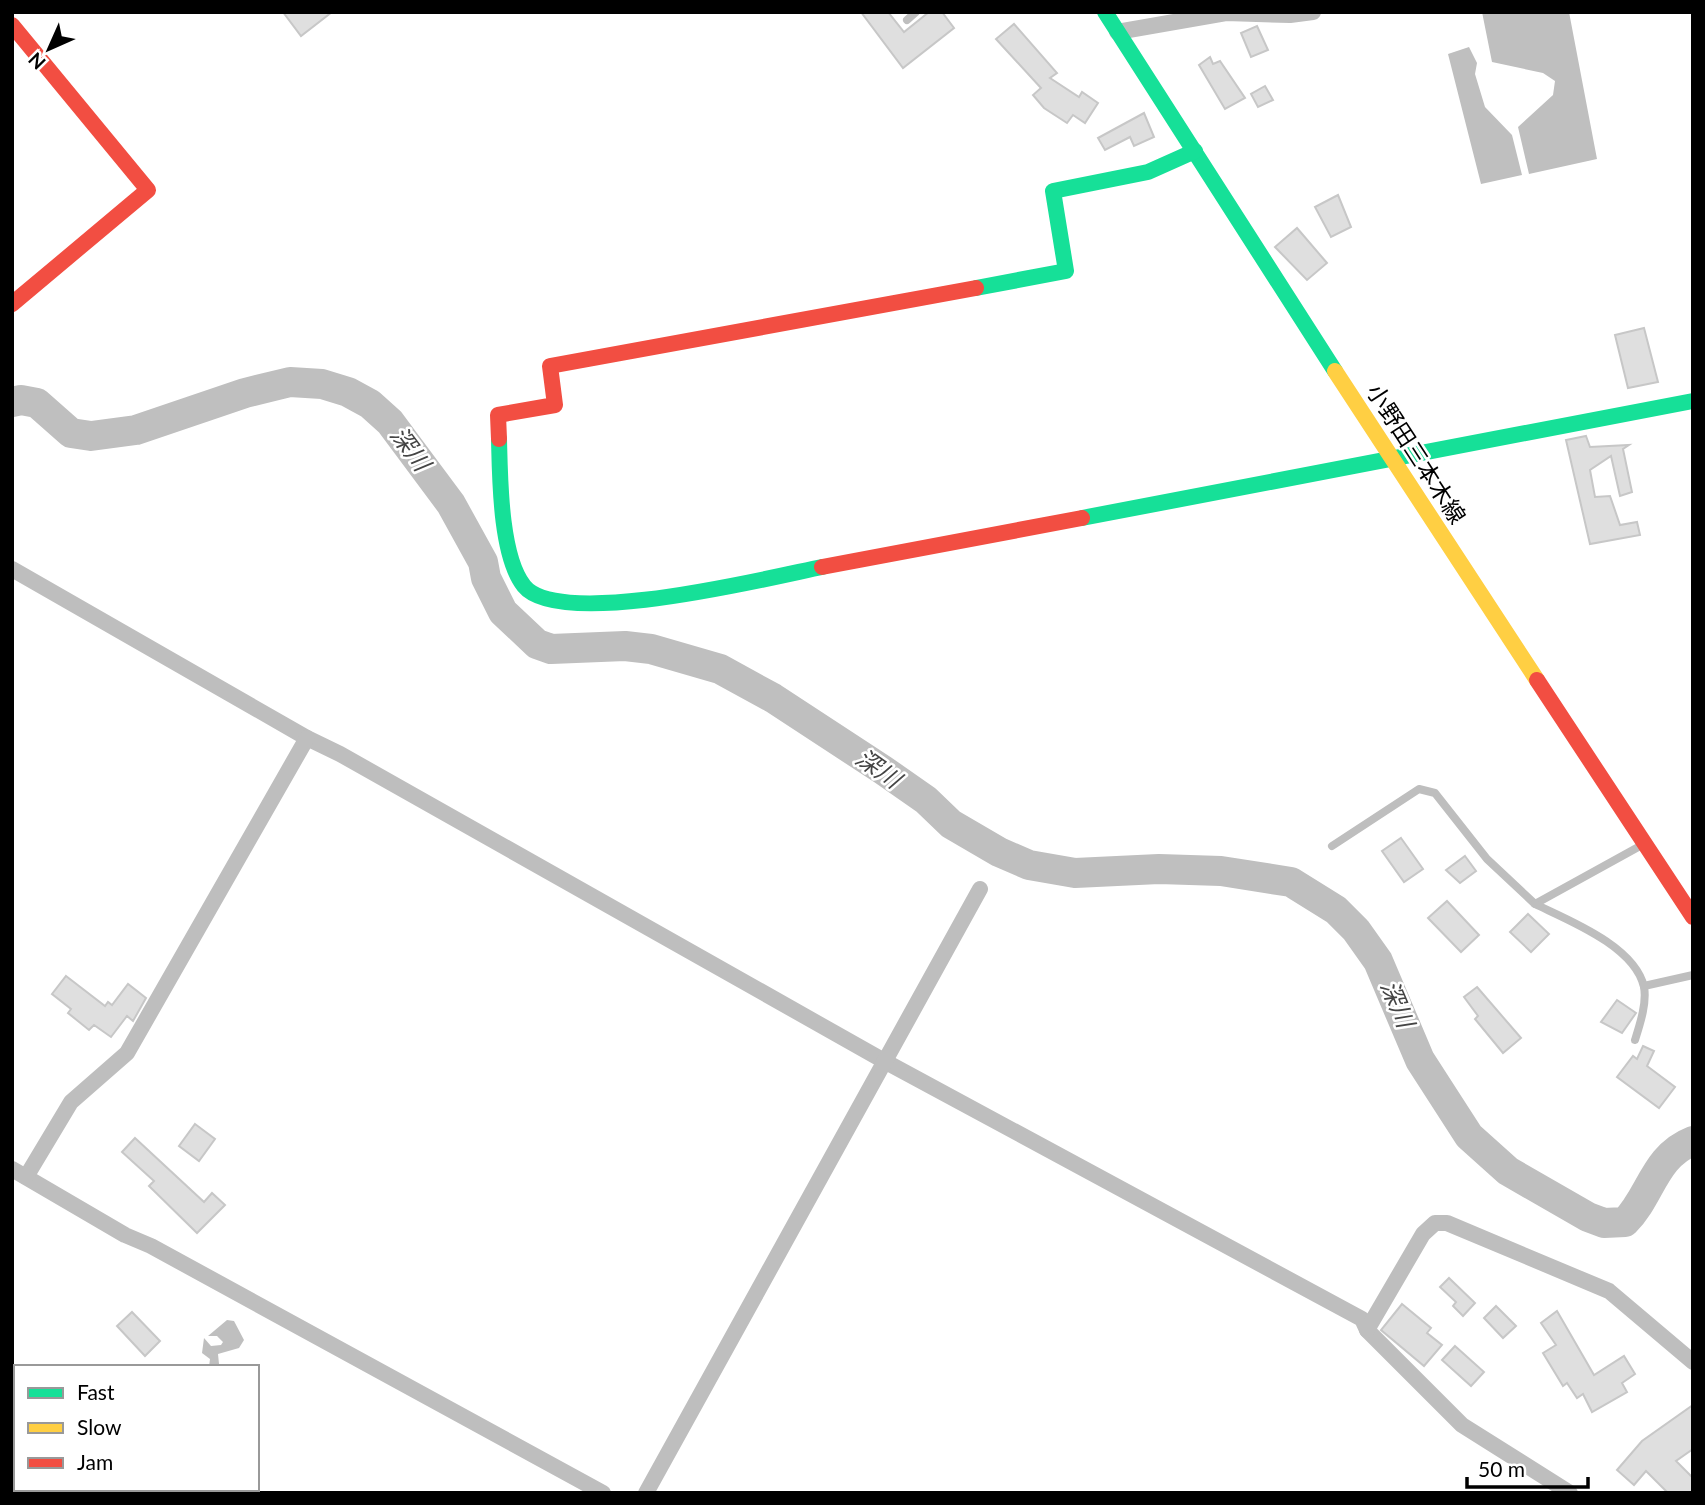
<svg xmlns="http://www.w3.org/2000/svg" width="1705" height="1505" font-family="Lato,'Noto Sans JP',sans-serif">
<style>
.water{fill:#bfbfbf}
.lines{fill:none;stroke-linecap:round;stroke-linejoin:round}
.river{stroke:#bfbfbf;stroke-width:30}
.building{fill:#dfdfdf;stroke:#c7c7c7;stroke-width:2}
.lane{stroke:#bebebe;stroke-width:8}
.street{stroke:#bebebe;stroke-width:16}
.fast{stroke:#16e098;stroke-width:16}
.slow{stroke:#ffcf43;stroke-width:16}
.jam{stroke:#f24e42;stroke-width:16}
.labels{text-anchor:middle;stroke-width:5;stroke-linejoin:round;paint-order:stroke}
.street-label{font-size:23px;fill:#000;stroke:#fff}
.water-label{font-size:24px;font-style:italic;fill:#444;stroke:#fff}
</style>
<rect width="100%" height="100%" fill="#fff"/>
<!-- water -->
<g class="water">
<polygon points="1482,12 1569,12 1597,159 1529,174 1518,127 1553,95 1555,81 1543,73 1492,62"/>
<polygon points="1469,47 1477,63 1475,74 1485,107 1512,135 1522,175 1481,184 1448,54"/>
<polygon points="227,1320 234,1321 244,1340 239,1348 218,1354 219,1364 209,1367 210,1359 202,1353 204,1338 211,1346 221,1345 223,1342 217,1336 208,1336"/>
</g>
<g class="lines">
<!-- river -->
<path class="river" d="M 12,402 L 21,400 L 37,403 L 71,433 L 91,436 L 136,430 L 245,393 L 290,382 L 322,384 L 348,392 L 370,404 L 390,422 L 451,504 L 483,562 L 486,578 L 503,612 L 537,644 L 551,649 L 625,646 L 651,649 L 720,669 L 773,698 L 883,770 L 926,800 L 951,824 L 999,852 L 1029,865 L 1075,873 L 1159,869 L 1221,871 L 1291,882 L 1336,910 L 1356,930 L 1378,961 L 1420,1060 L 1469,1136 L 1508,1171 L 1588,1217 L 1604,1223 L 1625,1222 C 1651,1196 1654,1156 1693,1141"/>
</g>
<!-- building -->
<g class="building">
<polygon points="283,12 332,12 301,36"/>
<polygon points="861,12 888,12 904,32 929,12 942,12 954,28 903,68"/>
<polygon points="1014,24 1057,73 1050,78 1079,97 1082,92 1098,103 1085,123 1073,115 1067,123 1044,108 1033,95 1041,88 996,39"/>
<polygon points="1257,26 1268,50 1251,57 1241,33"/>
<polygon points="1210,57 1213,64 1220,61 1245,98 1225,109 1199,65"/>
<polygon points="1265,86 1273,100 1258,107 1251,94"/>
<polygon points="1144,113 1154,137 1134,146 1130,137 1105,150 1098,138"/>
<polygon points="1338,195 1351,227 1331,237 1315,207"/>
<polygon points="1297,228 1327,263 1307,280 1275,247"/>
<polygon points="1644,328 1658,382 1628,388 1615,335"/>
<polygon points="1586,436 1590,447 1629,445 1623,449 1632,492 1620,496 1611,456 1590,470 1595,497 1610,496 1620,525 1637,522 1640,535 1590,544 1566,440"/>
<polygon points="1401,838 1423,869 1404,882 1382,851"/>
<polygon points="1465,856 1476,871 1460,883 1446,870"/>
<polygon points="1447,901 1479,935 1461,952 1428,918"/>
<polygon points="1528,914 1549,934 1531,952 1510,932"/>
<polygon points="66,976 105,1006 108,1002 112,1005 128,984 146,998 133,1021 127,1016 111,1037 94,1025 89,1030 68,1013 71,1009 52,994"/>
<polygon points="1477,987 1521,1038 1503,1053 1475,1019 1478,1016 1464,997"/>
<polygon points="1617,1000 1636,1013 1622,1033 1601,1022"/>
<polygon points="1643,1046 1654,1051 1647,1066 1675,1087 1659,1108 1617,1077 1633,1056 1637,1059"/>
<polygon points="195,1124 215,1139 199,1161 179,1146"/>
<polygon points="135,1138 204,1202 212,1193 225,1205 197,1233 149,1186 154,1181 122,1152"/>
<polygon points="1449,1278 1475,1303 1463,1316 1453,1306 1456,1302 1440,1287"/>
<polygon points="1402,1304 1431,1328 1427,1333 1442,1345 1424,1366 1381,1330"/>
<polygon points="1496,1306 1516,1326 1503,1338 1484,1318"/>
<polygon points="1557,1311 1594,1375 1624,1356 1635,1374 1622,1383 1627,1392 1592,1412 1583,1394 1577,1398 1567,1383 1563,1386 1543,1353 1556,1345 1541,1323"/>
<polygon points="132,1312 160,1341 145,1356 117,1326"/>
<polygon points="1455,1346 1484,1372 1471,1386 1442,1360"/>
<polygon points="1693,1405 1693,1449 1676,1461 1693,1478 1693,1493 1668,1493 1646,1471 1634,1485 1617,1470 1642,1441"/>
</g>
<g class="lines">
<!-- lane -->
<g class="lane">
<polyline points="907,20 916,12"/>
<polyline points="1332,846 1419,789 1435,793 1487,859 1535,904 1642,845"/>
<path d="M 1535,904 C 1568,920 1635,946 1644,987 C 1647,1003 1640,1024 1635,1040"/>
<polyline points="1644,986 1693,975"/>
</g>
<!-- street -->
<g class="street">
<polyline points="1117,32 1226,13 1290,15 1313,12"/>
<polyline points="12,569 307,738 340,754 886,1062 1362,1319 1367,1330 1462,1425 1570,1493"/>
<polyline points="12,1169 125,1235 151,1246 603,1493"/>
<polyline points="26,1177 71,1102 127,1053 307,738"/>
<polyline points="1367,1330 1423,1234 1435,1223 1447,1223 1609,1291 1693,1362"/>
<polyline points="646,1493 980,889"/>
</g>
<!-- fast -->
<g class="fast">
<polyline points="1105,12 1335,371"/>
<polyline points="976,288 1066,271 1053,191 1148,172 1195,151"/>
<path d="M 499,439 C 500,477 500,556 524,586 C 559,630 768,578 822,567"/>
<polyline points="1082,518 1693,401"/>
</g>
<!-- slow -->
<polyline class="slow" points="1335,371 1537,680"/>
<!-- jam -->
<g class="jam">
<polyline points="12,25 148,190 12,304"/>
<polyline points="499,439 498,415 555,405 550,366 976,288"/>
<polyline points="822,567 1082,518"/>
<polyline points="1537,680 1693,917"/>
</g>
</g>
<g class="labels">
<!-- street labels -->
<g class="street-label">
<text transform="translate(1416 454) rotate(57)" y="8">小野田三本木線</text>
</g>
<!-- water labels -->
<g class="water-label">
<text transform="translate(410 449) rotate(53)" y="8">深川</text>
<text transform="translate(878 769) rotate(35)" y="8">深川</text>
<text transform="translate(1397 1004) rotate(67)" y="8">深川</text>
</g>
</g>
<!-- border -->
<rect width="1705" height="1505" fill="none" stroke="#000000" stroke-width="28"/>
<!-- legend -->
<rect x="14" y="1365" width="245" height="126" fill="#ffffff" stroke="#999999" stroke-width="2"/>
<rect x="28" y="1388" width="35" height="10" fill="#16e098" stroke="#999999" stroke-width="2"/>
<text x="77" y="1400" font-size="21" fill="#000000">Fast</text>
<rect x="28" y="1423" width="35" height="10" fill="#ffcf43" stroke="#999999" stroke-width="2"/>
<text x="77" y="1435" font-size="21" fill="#000000">Slow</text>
<rect x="28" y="1458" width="35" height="10" fill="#f24e42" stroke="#999999" stroke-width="2"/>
<text x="77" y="1470" font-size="21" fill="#000000">Jam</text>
<!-- north arrow -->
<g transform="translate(49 49) rotate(225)" stroke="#ffffff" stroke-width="5" paint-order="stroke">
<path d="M0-5L12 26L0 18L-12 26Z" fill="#000000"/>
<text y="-10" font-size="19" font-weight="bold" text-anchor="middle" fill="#000000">N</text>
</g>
<!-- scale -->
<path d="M1467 1477v10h121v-10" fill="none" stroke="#000000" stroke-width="3.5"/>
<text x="1478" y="1477" font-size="21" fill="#000000" stroke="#ffffff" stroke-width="5" paint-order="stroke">50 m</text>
</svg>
